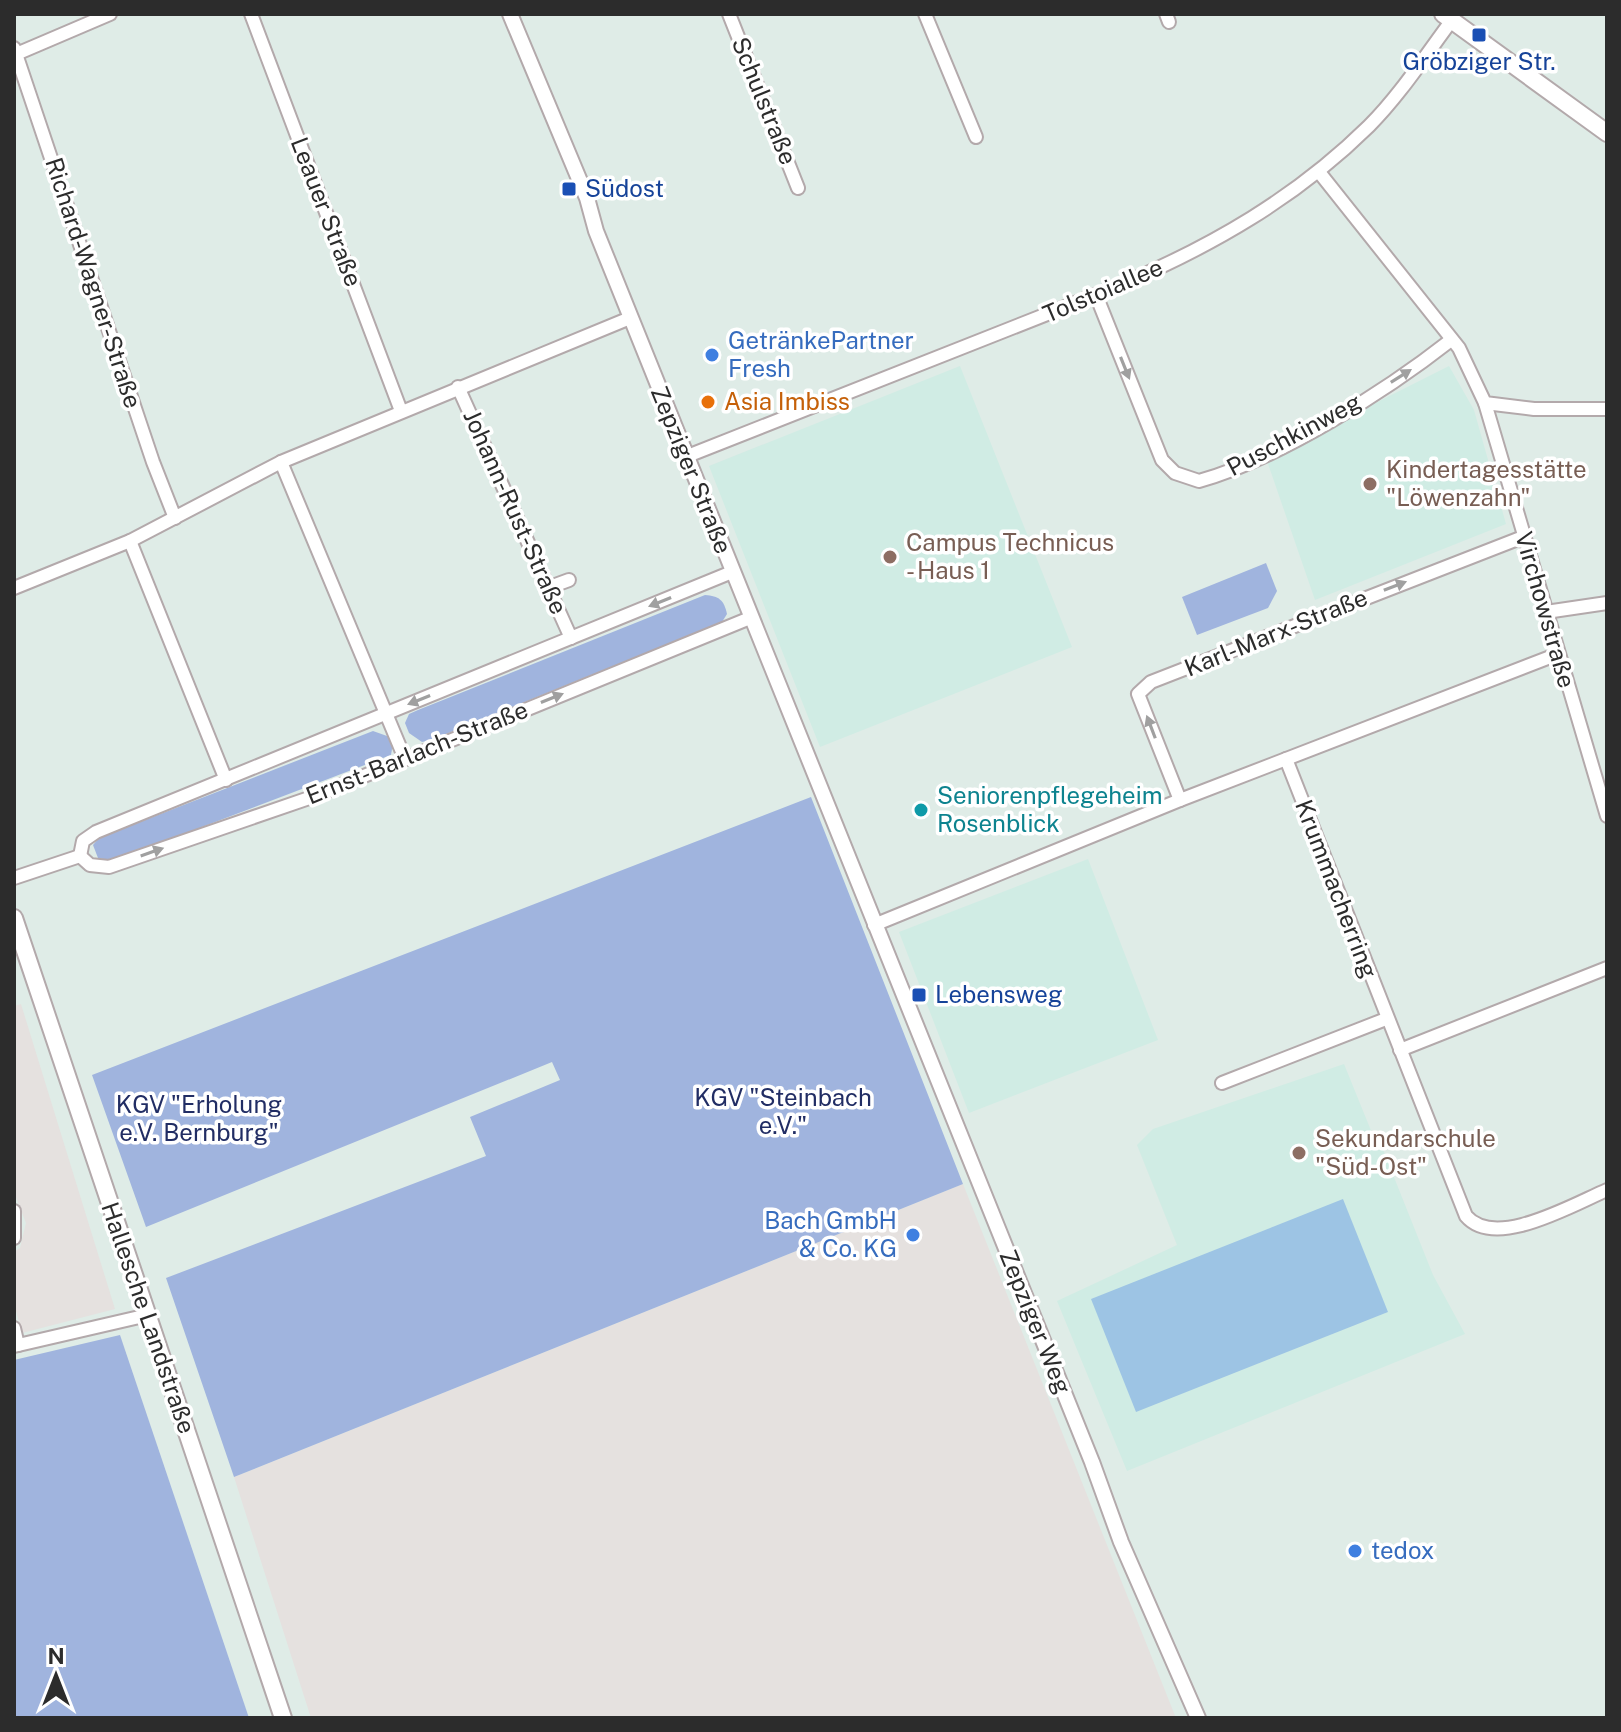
<svg xmlns="http://www.w3.org/2000/svg" width="1621" height="1732" font-family="'Public Sans',sans-serif">
<style>
.industrial{fill:#e5e1df}
.education{fill:#d0ece4}
.green{fill:#a0b4de}
.pitch{fill:#9dc4e4}
.lines{fill:none;stroke-linecap:round;stroke-linejoin:round}
.minor-casing{stroke:#b3a9ab;stroke-width:16}
.tertiary-casing{stroke:#b3a9ab;stroke-width:18}
.secondary-casing{stroke:#b3a9ab;stroke-width:20}
.minor{stroke:#fff;stroke-width:12}
.tertiary{stroke:#fff;stroke-width:14}
.secondary{stroke:#fff;stroke-width:16}
.oneway{fill:#a0a0a0}
.transit-dot{fill:#1a4fb4;stroke:#fff;stroke-width:3}
.shop-dot{fill:#3f7fe0;stroke:#fff;stroke-width:3}
.food-dot{fill:#e8710a;stroke:#fff;stroke-width:3}
.education-dot{fill:#8d6e63;stroke:#fff;stroke-width:3}
.culture-dot{fill:#0f9aa8;stroke:#fff;stroke-width:3}
.labels{text-anchor:middle;stroke-width:7;stroke-linejoin:round;paint-order:stroke}
.transit-label{font-size:24px;fill:#164399;stroke:#fff;text-anchor:start}
.street-label{font-size:24px;fill:#2c2c2c;stroke:#fff}
.shop-label{font-size:24px;fill:#366cbe;stroke:#fff;text-anchor:start}
.food-label{font-size:24px;fill:#c56008;stroke:#fff;text-anchor:start}
.education-label{font-size:24px;fill:#785e54;stroke:#fff;text-anchor:start}
.culture-label{font-size:24px;fill:#0d838f;stroke:#fff;text-anchor:start}
.park-label{font-size:24px;fill:#212d64;stroke:#fff}
</style>
<rect width="100%" height="100%" fill="#dfece7"/>
<!-- industrial -->
<g class="industrial">
<polygon points="21,1004 115,1309 22,1333 14,1304 14,1252 20,1248 26,1223 14,1192 14,1006"/>
<polygon points="963,1184 1176,1718 311,1718 234,1477"/>
</g>
<!-- education -->
<g class="education">
<polygon points="960,366 1072,647 820,747 709,466"/>
<polygon points="1449,366 1474,410 1506,524 1315,600 1266,458"/>
<polygon points="1088,859 1158,1040 969,1113 899,932"/>
<polygon points="1344,1064 1372,1133 1376,1132 1433,1275 1465,1334 1127,1471 1057,1301 1177,1245 1137,1145 1153,1129"/>
</g>
<!-- green -->
<g class="green">
<polygon points="1266,563 1277,591 1268,608 1197,635 1182,597"/>
<path d="M 705,595 C 719,596 724,600 727,614 L 722,622 L 431,740 L 422,742 L 409,733 L 405,723 L 409,714 L 418,710 Z"/>
<polygon points="373,731 387,736 393,743 391,755 123,857 110,861 98,858 93,845 99,838"/>
<polygon points="811,797 963,1184 234,1477 166,1278 486,1156 470,1117 560,1080 552,1062 146,1227 92,1075"/>
<polygon points="120,1335 249,1718 14,1718 14,1360"/>
</g>
<!-- pitch -->
<polygon class="pitch" points="1343,1199 1388,1312 1136,1412 1091,1299"/>
<g class="lines">
<defs>
<g id="minor">
<polyline points="251,14 401,411"/>
<polyline points="729,14 798,188"/>
<polyline points="925,14 976,137"/>
<polyline points="1166,14 1169,22"/>
<polyline points="14,48 153,462 175,518"/>
<polyline points="14,55 110,14"/>
<polyline points="1319,172 1459,348 1485,403 1534,409 1607,409"/>
<path d="M 1096,295 L 1162,460 L 1175,473 L 1199,481 C 1279,459 1386,391 1451,340"/>
<polyline points="458,387 571,638"/>
<polyline points="1485,403 1607,816"/>
<path d="M 685,457 L 1118,286 C 1212,246 1296,198 1369,126 C 1400,95 1425,56 1452,20"/>
<polyline points="281,462 405,759"/>
<polyline points="130,541 226,780"/>
<polyline points="550,587 569,580"/>
<polyline points="14,588 130,541 281,462 630,318"/>
<polyline points="1546,612 1607,603"/>
<path d="M 1286,759 L 1466,1216 C 1495,1250 1572,1205 1607,1190"/>
<polyline points="1180,800 1138,694 1151,682 1523,537"/>
<polyline points="80,856 90,865 109,867 315,796 750,618"/>
<polyline points="80,856 83,841 96,832 732,572"/>
<polyline points="14,878 80,856"/>
<polyline points="874,925 1180,800 1558,654"/>
<polyline points="1400,1050 1607,968"/>
<polyline points="1222,1083 1386,1019"/>
<polyline points="14,1211 14,1238"/>
<polyline points="14,1328 18,1345"/>
<polyline points="14,1346 148,1315"/>
</g>
<polyline id="tertiary" points="510,14 587,198 596,231 1092,1462 1121,1542 1198,1718"/>
<g id="secondary">
<polyline points="1443,14 1607,133"/>
<polyline points="14,918 283,1718"/>
</g>
</defs>
<!-- minor casing -->
<use href="#minor" class="minor-casing"/>
<!-- tertiary casing -->
<use href="#tertiary" class="tertiary-casing"/>
<!-- secondary casing -->
<use href="#secondary" class="secondary-casing"/>
<!-- minor -->
<use href="#minor" class="minor"/>
<!-- tertiary -->
<use href="#tertiary" class="tertiary"/>
<!-- secondary -->
<use href="#secondary" class="secondary"/>
</g>
<!-- one-way arrows -->
<defs><path id="oneway-solid" d="M-6-.8H1V-3.2L6.5 0L1 3.2V.8H-6Z" transform="scale(2)"/></defs>
<g class="oneway">
<use href="#oneway-solid" transform="translate(1125 368) rotate(68)"/>
<use href="#oneway-solid" transform="translate(1401 376) rotate(-32)"/>
<use href="#oneway-solid" transform="translate(1395 586) rotate(-21)"/>
<use href="#oneway-solid" transform="translate(660 602) rotate(158)"/>
<use href="#oneway-solid" transform="translate(552 698) rotate(-22)"/>
<use href="#oneway-solid" transform="translate(419 700) rotate(158)"/>
<use href="#oneway-solid" transform="translate(1151 727) rotate(-111)"/>
<use href="#oneway-solid" transform="translate(152 852) rotate(-19)"/>
</g>
<!-- markers -->
<g class="transit-dot">
<rect x="1471" y="27" width="16" height="16" rx="4"/>
<rect x="561" y="181" width="16" height="16" rx="4"/>
<rect x="911" y="987" width="16" height="16" rx="4"/>
</g>
<g class="shop-dot">
<circle cx="712" cy="355" r="8"/>
<circle cx="913" cy="1235" r="8"/>
<circle cx="1355" cy="1551" r="8"/>
</g>
<circle class="food-dot" cx="708" cy="402" r="8"/>
<g class="education-dot">
<circle cx="1370" cy="484" r="8"/>
<circle cx="890" cy="557" r="8"/>
<circle cx="1299" cy="1153" r="8"/>
</g>
<circle class="culture-dot" cx="921" cy="810" r="8"/>
<g class="labels">
<!-- transit labels -->
<g class="transit-label">
<text x="1479" y="70" text-anchor="middle">Gröbziger Str.</text>
<text x="585" y="197">Südost</text>
<text x="935" y="1003">Lebensweg</text>
</g>
<!-- street labels -->
<g class="street-label">
<text transform="translate(764 101) rotate(68)" y="8">Schulstraße</text>
<text transform="translate(326 212) rotate(69)" y="8">Leauer Straße</text>
<text transform="translate(93 283) rotate(72)" y="8">Richard-Wagner-Straße</text>
<text transform="translate(1103 291) rotate(-23)" y="8">Tolstoiallee</text>
<text transform="translate(1294 435) rotate(-28)" y="8">Puschkinweg</text>
<text transform="translate(691 470) rotate(68)" y="8">Zepziger Straße</text>
<text transform="translate(515 512) rotate(66)" y="8">Johann-Rust-Straße</text>
<text transform="translate(1545 610) rotate(74)" y="8">Virchowstraße</text>
<text transform="translate(1276 633) rotate(-22)" y="8">Karl-Marx-Straße</text>
<text transform="translate(417 753) rotate(-22)" y="8">Ernst-Barlach-Straße</text>
<text transform="translate(1336 889) rotate(69)" y="8">Krummacherring</text>
<text transform="translate(148 1318) rotate(71)" y="8">Hallesche Landstraße</text>
<text transform="translate(1035 1322) rotate(68)" y="8">Zepziger Weg</text>
</g>
<!-- shop labels -->
<g class="shop-label">
<text x="728" y="349">GetränkePartner<tspan x="728" dy="28">Fresh</tspan></text>
<text x="897" y="1229" text-anchor="end">Bach GmbH<tspan x="897" dy="28">&amp; Co. KG</tspan></text>
<text x="1371" y="1559">tedox</text>
</g>
<!-- food labels -->
<g class="food-label">
<text x="724" y="410">Asia Imbiss</text>
</g>
<!-- education labels -->
<g class="education-label">
<text x="1386" y="478">Kindertagesstätte<tspan x="1386" dy="28">"Löwenzahn"</tspan></text>
<text x="906" y="551">Campus Technicus<tspan x="906" dy="28">- Haus 1</tspan></text>
<text x="1315" y="1147">Sekundarschule<tspan x="1315" dy="28">"Süd-Ost"</tspan></text>
</g>
<!-- culture labels -->
<g class="culture-label">
<text x="937" y="804">Seniorenpflegeheim<tspan x="937" dy="28">Rosenblick</tspan></text>
</g>
<!-- park labels -->
<g class="park-label">
<text x="783" y="1106">KGV "Steinbach<tspan x="783" dy="28">e.V."</tspan></text>
<text x="199" y="1113">KGV "Erholung<tspan x="199" dy="28">e.V. Bernburg"</tspan></text>
</g>
</g>
<!-- border -->
<rect width="1621" height="1732" fill="none" stroke="#2c2c2c" stroke-width="32"/>
<!-- north arrow -->
<g transform="translate(56 1676)" stroke="#ffffff" stroke-width="6" paint-order="stroke">
<path d="M0-6L14 30L0 20L-14 30Z" fill="#2c2c2c"/>
<text y="-12" font-size="22" font-weight="bold" text-anchor="middle" fill="#2c2c2c">N</text>
</g>
</svg>
